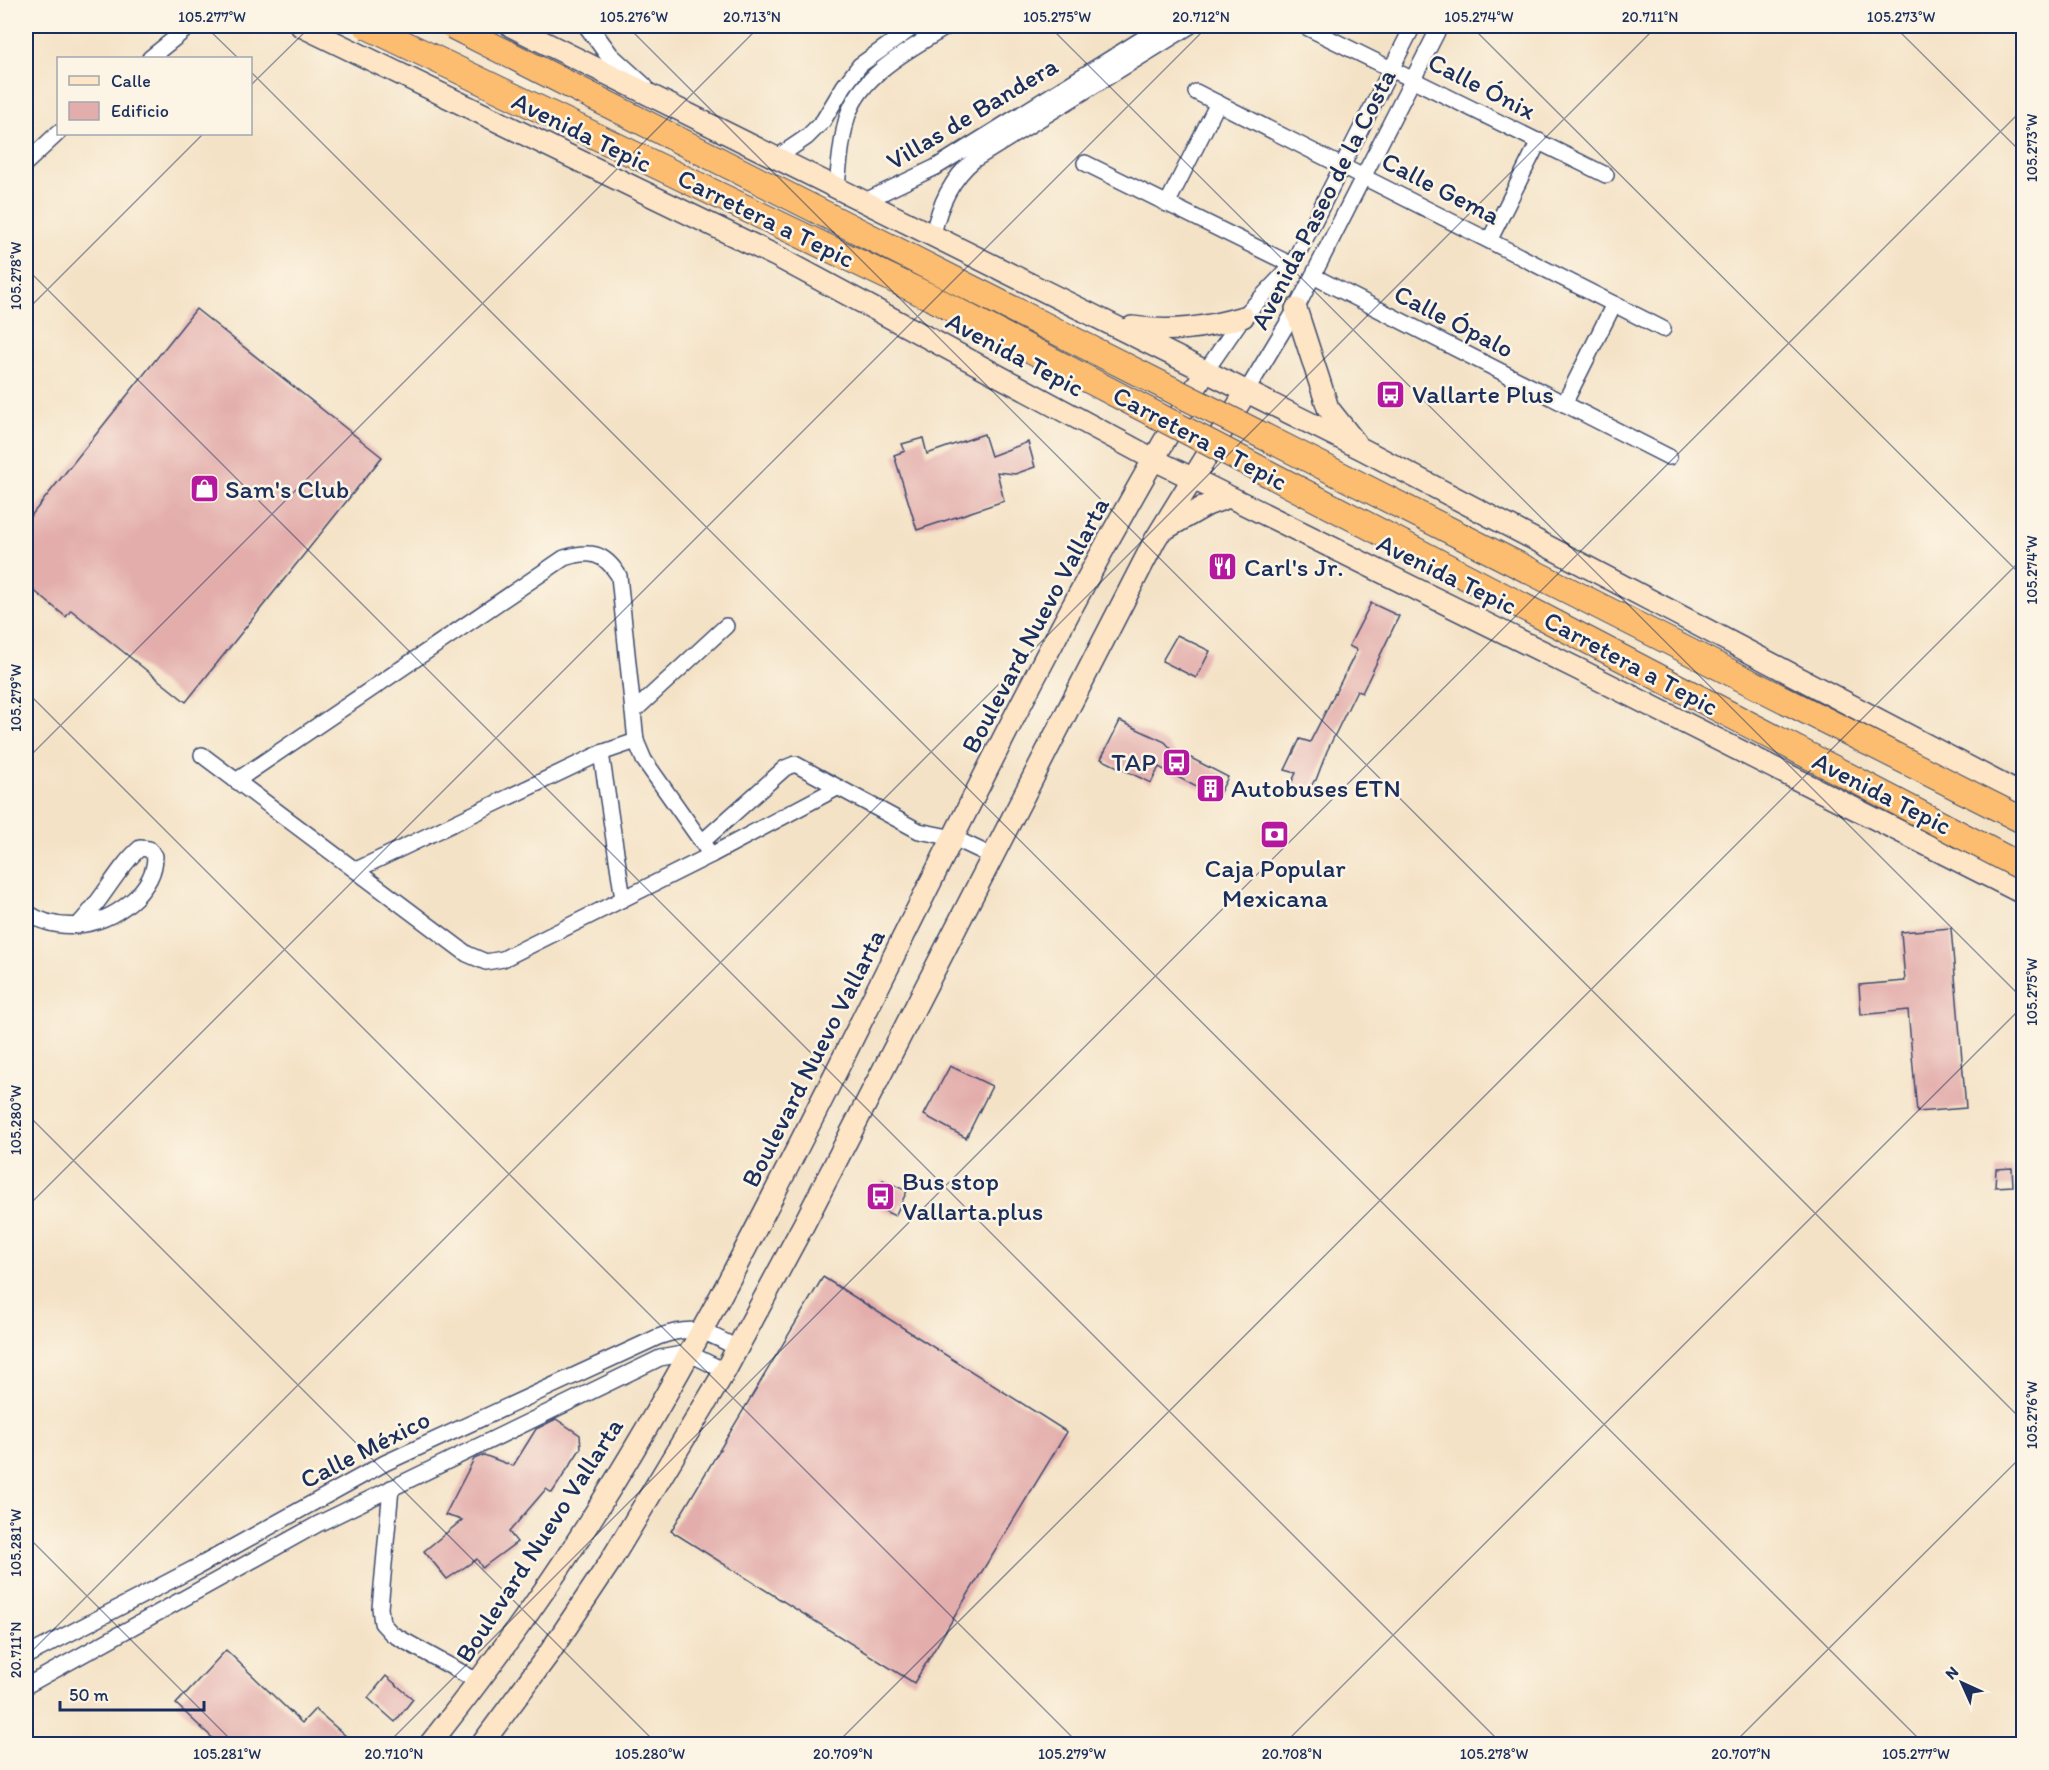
<svg xmlns="http://www.w3.org/2000/svg" width="2049" height="1770" font-family="Itim,sans-serif">
<style>
.building{fill:#e3adac}
.lines{fill:none;stroke-linecap:round;stroke-linejoin:round}
.minor-casing{stroke:#3c4a6e;stroke-width:18}
.tertiary-casing{stroke:#3c4a6e;stroke-width:21}
.secondary-casing{stroke:#3c4a6e;stroke-width:24}
.minor{stroke:#fff;stroke-width:15}
.tertiary{stroke:#fff;stroke-width:18}
.secondary{stroke:#fee5c5;stroke-width:21}
.trunk-bridge-casing{stroke:#3c4a6e;stroke-width:28;stroke-linecap:butt}
.trunk-bridge{stroke:#fcbd6f;stroke-width:26}
.ticks{fill:none;stroke:#1b2f5e;stroke-width:1.5;stroke-opacity:0.45}
.labels{text-anchor:middle;stroke-width:5;stroke-linejoin:round;paint-order:stroke}
.street-label{font-size:26px;fill:#1b2f5e;stroke:#fcf5e5}
.poi-label{font-size:26px;fill:#1b2f5e;stroke:#fcf5e5;text-anchor:start}
.neatline{fill:none;stroke:#1b2f5e;stroke-width:2}
.ticks-label{font-size:15px;text-anchor:middle;fill:#1b2f5e}
</style>
<rect width="100%" height="100%" fill="#fcf5e5"/>
<filter id="ink" filterUnits="userSpaceOnUse"><feTurbulence type="fractalNoise" baseFrequency=".0167" numOctaves="2"/><feDisplacementMap in="SourceGraphic" scale="12" xChannelSelector="R" yChannelSelector="G"/><feConvolveMatrix kernelMatrix="1 2 1 2 8 2 1 2 1" color-interpolation-filters="sRGB"/></filter>
<filter id="wash" filterUnits="userSpaceOnUse"><feTurbulence type="fractalNoise" baseFrequency=".008" numOctaves="4" result="noise"/><feDisplacementMap in="SourceGraphic" scale="24" xChannelSelector="R" yChannelSelector="G"/><feGaussianBlur stdDeviation="1.35" result="paint"/><feColorMatrix in="noise" values="0 0 0 0 0 0 0 0 0 0 0 0 0 0 0 0 0 1.4 0 .05"/><feComposite in="paint" operator="in"/></filter>
<g filter="url(#wash)">
<rect width="100%" height="100%" fill="#f4e2c6"/>
<g id="blocks">
<!-- building -->
<g class="building">
<polygon points="196,309 382,457 186,702 71,610 66,617 26,584 26,522"/>
<polygon points="984,434 991,456 1028,442 1035,467 1015,474 997,472 1004,501 917,530 894,455 905,451 902,444 923,438 927,454"/>
<polygon points="1371,603 1399,616 1362,693 1357,690 1327,751 1316,780 1314,781 1305,798 1288,790 1296,773 1285,770 1300,739 1310,742 1357,650 1349,646"/>
<polygon points="1177,635 1210,651 1196,678 1162,661"/>
<polygon points="1120,721 1165,742 1185,764 1189,757 1228,777 1217,798 1159,767 1151,783 1101,759"/>
<polygon points="1951,928 1966,1108 1917,1112 1908,1010 1861,1015 1859,985 1905,981 1901,932"/>
<polygon points="950,1066 992,1086 966,1138 924,1115"/>
<polygon points="2012,1168 2013,1186 1995,1187 1996,1169"/>
<polygon points="883,1180 907,1191 895,1216 870,1204"/>
<polygon points="823,1277 1067,1432 914,1683 671,1531"/>
<polygon points="556,1419 580,1435 581,1448 552,1493 546,1489 509,1532 517,1542 482,1568 477,1559 447,1579 424,1551 462,1520 445,1515 474,1459 484,1455 513,1466 536,1429"/>
<polygon points="226,1650 302,1723 315,1709 355,1744 219,1744 176,1704"/>
<polygon points="386,1676 413,1699 395,1722 368,1698"/>
</g>
</g>
</g>
<g filter="url(#ink)">
<use href="#blocks" fill-opacity="0" stroke="#3c4a6e" stroke-width="1.5"/>
<g class="lines">
<defs>
<g id="minor">
<polyline points="1304,26 1606,175"/>
<polyline points="150,58 190,26"/>
<polyline points="1196,92 1663,329"/>
<polyline points="776,158 807,137 823,121 844,86 860,65 915,26"/>
<polyline points="26,163 58,133"/>
<polyline points="1085,163 1292,265"/>
<path d="M 837,187 C 839,165 841,140 847,118 C 860,74 912,48 948,26"/>
<polyline points="865,201 936,167 1163,26"/>
<polyline points="1167,204 1218,103"/>
<path d="M 933,234 C 940,204 951,179 975,159 L 1190,26"/>
<polyline points="1490,239 1539,141"/>
<polyline points="1313,276 1669,457"/>
<polyline points="1205,372 1243,317 1292,265 1413,26"/>
<polyline points="1246,392 1296,309 1440,26"/>
<polyline points="1564,404 1614,304"/>
<polyline points="633,712 726,626"/>
<polyline points="601,753 623,899"/>
<polyline points="202,755 467,954 486,962 503,959 711,855 837,788"/>
<path d="M 236,781 L 564,558 C 590,550 604,552 619,576 L 636,741 L 644,760 L 711,855"/>
<polyline points="702,842 785,768 795,764 919,831 954,838 994,857"/>
<polyline points="356,870 601,753 636,741"/>
<path d="M 26,912 C 62,936 106,926 136,897 C 147,885 155,873 155,856 L 149,849 L 140,848 C 116,869 102,902 77,926"/>
<polyline points="391,1488 380,1608 382,1623 392,1634 479,1682"/>
<path d="M 26,1656 L 197,1567 L 385,1463 L 658,1337 C 695,1324 704,1331 737,1348"/>
<polyline points="26,1686 318,1524 660,1358 688,1353 725,1371"/>
</g>
<polyline id="tertiary" points="588,26 610,56 644,87"/>
<g id="secondary">
<polyline points="301,26 776,256 1153,459 1580,670 2024,894"/>
<polyline points="511,26 1362,449 2024,796"/>
<polyline points="1296,309 1328,408 1355,442"/>
<path d="M 1132,327 C 1171,333 1205,328 1243,317"/>
<polyline points="1165,529 1207,505 1229,497"/>
<path d="M 430,1744 C 490,1668 549,1588 600,1505 C 691,1360 769,1205 846,1052 C 960,823 1073,591 1205,372"/>
<polyline points="482,1744 550,1652 610,1562 725,1371 804,1224 1155,540 1246,392"/>
</g>
</defs>
<!-- minor casing -->
<use href="#minor" class="minor-casing"/>
<!-- tertiary casing -->
<use href="#tertiary" class="tertiary-casing"/>
<!-- secondary casing -->
<use href="#secondary" class="secondary-casing"/>
<!-- minor -->
<use href="#minor" class="minor"/>
<!-- tertiary -->
<use href="#tertiary" class="tertiary"/>
<!-- secondary -->
<use href="#secondary" class="secondary"/>
<defs>
<g id="trunk-bridge">
<polyline points="367,26 930,297 2024,868"/>
<polyline points="453,26 2024,821"/>
</g>
</defs>
<!-- trunk-bridge casing -->
<use href="#trunk-bridge" class="trunk-bridge-casing"/>
<!-- trunk-bridge -->
<use href="#trunk-bridge" class="trunk-bridge"/>
</g>
</g>
<!-- ticks -->
<path class="ticks" d="M 205,26 L 238,58M 627,26 L 2024,1422M 1049,26 L 2024,1000M 1471,26 L 2024,578M 1894,26 L 2024,155M 250,71 L 1924,1744M 250,86 L 311,26M 26,268 L 1502,1744M 26,311 L 203,134M 26,691 L 1079,1744M 26,760 L 760,26M 26,1113 L 657,1744M 26,1208 L 1208,26M 26,1535 L 235,1744M 26,1657 L 1657,26M 387,1744 L 2024,108M 836,1744 L 2024,557M 1284,1744 L 2024,1005M 1733,1744 L 2024,1454"/>
<!-- icons -->
<defs>
<symbol id="bus-square" viewBox="-11 -11 22 22"><rect x="-9" y="-9" width="18" height="18" rx="4" fill="#b5179e" stroke="#fcf5e5"/><path d="M-5-6H5V4H4V6H2V4H-2V6H-4V4H-5ZM-3.5-4V0h7V-4ZM-3.5 1.2v1.5H-2V1.2ZM2 1.2v1.5H3.5V1.2Z" fill="#fff"/></symbol>
<symbol id="shop-square" viewBox="-11 -11 22 22"><rect x="-9" y="-9" width="18" height="18" rx="4" fill="#b5179e" stroke="#fcf5e5"/><path d="M-5-2.5h2.3a2.7 3.5 0 0 1 5.4 0H5L5.5 6h-11ZM-1.5-2.5h3a1.5 2.3 0 0 0-3 0Z" fill="#fff"/></symbol>
<symbol id="restaurant-square" viewBox="-11 -11 22 22"><rect x="-9" y="-9" width="18" height="18" rx="4" fill="#b5179e" stroke="#fcf5e5"/><path d="M-5-6h1v4h1v-4h1v4h1v-4h1v5L-1.5 .5V6h-2V.5L-5-1ZM5-6V6H3V1.5H1.5Q1.5-4 5-6Z" fill="#fff"/></symbol>
<symbol id="building-square" viewBox="-11 -11 22 22"><rect x="-9" y="-9" width="18" height="18" rx="4" fill="#b5179e" stroke="#fcf5e5"/><path d="M-4-6H4V6H1V3H-1V6H-4ZM-2.5-4.3h1.7v1.8h-1.7ZM.8-4.3h1.7v1.8H.8ZM-2.5-1h1.7V.8h-1.7ZM.8-1h1.7V.8H.8Z" fill="#fff"/></symbol>
<symbol id="bank-square" viewBox="-11 -11 22 22"><rect x="-9" y="-9" width="18" height="18" rx="4" fill="#b5179e" stroke="#fcf5e5"/><path d="M-6-4H6V4H-6ZM0-2.3a2.3 2.3 0 1 0 0 4.6a2.3 2.3 0 1 0 0-4.6Z" fill="#fff"/></symbol>
</defs>
<g fill-rule="evenodd">
<use href="#bus-square" x="1374" y="378" width="33" height="33"/>
<use href="#shop-square" x="188" y="472" width="33" height="33"/>
<use href="#restaurant-square" x="1206" y="550" width="33" height="33"/>
<use href="#bus-square" x="1160" y="746" width="33" height="33"/>
<use href="#building-square" x="1194" y="772" width="33" height="33"/>
<use href="#bank-square" x="1258" y="818" width="33" height="33"/>
<use href="#bus-square" x="864" y="1180" width="33" height="33"/>
</g>
<g class="labels">
<!-- street labels -->
<g class="street-label">
<text transform="translate(1482 86) rotate(27)" y="9">Calle Ónix</text>
<text transform="translate(972 113) rotate(-31)" y="9">Villas de Bandera</text>
<text transform="translate(582 132) rotate(26)" y="9">Avenida Tepic</text>
<text transform="translate(1441 188) rotate(27)" y="9">Calle Gema</text>
<text transform="translate(1323 199) rotate(-63)" y="9">Avenida Paseo de la Costa</text>
<text transform="translate(766 218) rotate(26)" y="9">Carretera a Tepic</text>
<text transform="translate(1454 321) rotate(27)" y="9">Calle Ópalo</text>
<text transform="translate(1015 354) rotate(28)" y="9">Avenida Tepic</text>
<text transform="translate(1200 438) rotate(28)" y="9">Carretera a Tepic</text>
<text transform="translate(1447 574) rotate(26)" y="9">Avenida Tepic</text>
<text transform="translate(1035 625) rotate(-62)" y="9">Boulevard Nuevo Vallarta</text>
<text transform="translate(1631 663) rotate(28)" y="9">Carretera a Tepic</text>
<text transform="translate(1882 793) rotate(27)" y="9">Avenida Tepic</text>
<text transform="translate(813 1058) rotate(-63)" y="9">Boulevard Nuevo Vallarta</text>
<text transform="translate(365 1449) rotate(-27)" y="9">Calle México</text>
<text transform="translate(539 1540) rotate(-57)" y="9">Boulevard Nuevo Vallarta</text>
</g>
<!-- poi labels -->
<g class="poi-label">
<text x="1412" y="403">Vallarte Plus</text>
<text x="225" y="498">Sam's Club</text>
<text x="1244" y="576">Carl's Jr.</text>
<text x="1156" y="771" text-anchor="end">TAP</text>
<text x="1231" y="797">Autobuses ETN</text>
<text x="1275" y="877" text-anchor="middle">Caja Popular<tspan x="1275" dy="30">Mexicana</tspan></text>
<text x="902" y="1190">Bus stop<tspan x="902" dy="30">Vallarta.plus</tspan></text>
</g>
</g>
<!-- margin -->
<rect width="2049" height="1770" fill="none" stroke="#fcf5e5" stroke-width="66"/>
<!-- legend -->
<rect x="57" y="57" width="195" height="78" fill="#fcf5e5" stroke="#a2a6af" stroke-width="1.5"/>
<rect x="69" y="76" width="30" height="9" fill="#fee5c5" stroke="#a2a6af" stroke-width="1.5"/>
<text x="111" y="87" font-size="18" fill="#1b2f5e">Calle</text>
<rect x="69" y="102" width="30" height="18" fill="#e3adac" stroke="#a2a6af" stroke-width="1.5"/>
<text x="111" y="117" font-size="18" fill="#1b2f5e">Edificio</text>
<!-- north arrow -->
<g transform="translate(1962 1683) rotate(315)" stroke="#fcf5e5" stroke-width="4.5" paint-order="stroke">
<path d="M0-4.5L10 22L0 15L-10 22Z" fill="#1b2f5e"/>
<text y="-9" font-size="16" font-weight="bold" text-anchor="middle" fill="#1b2f5e">N</text>
</g>
<!-- scale -->
<path d="M60 1701v9h144v-9" fill="none" stroke="#1b2f5e" stroke-width="3"/>
<text x="69" y="1701" font-size="18" fill="#1b2f5e" stroke="#fcf5e5" stroke-width="4.5" paint-order="stroke">50 m</text>
<rect x="33" y="33" width="1983" height="1704" class="neatline"/>
<g class="ticks-label">
<text x="212" y="22">105.277°W</text>
<text x="634" y="22">105.276°W</text>
<text x="752" y="22">20.713°N</text>
<text x="1057" y="22">105.275°W</text>
<text x="1201" y="22">20.712°N</text>
<text x="1479" y="22">105.274°W</text>
<text x="1650" y="22">20.711°N</text>
<text x="1901" y="22">105.273°W</text>
<text transform="translate(2032 148) rotate(-90)" y="5">105.273°W</text>
<text transform="translate(16 276) rotate(-90)" y="5">105.278°W</text>
<text transform="translate(2032 570) rotate(-90)" y="5">105.274°W</text>
<text transform="translate(16 698) rotate(-90)" y="5">105.279°W</text>
<text transform="translate(2032 992) rotate(-90)" y="5">105.275°W</text>
<text transform="translate(16 1120) rotate(-90)" y="5">105.280°W</text>
<text transform="translate(2032 1415) rotate(-90)" y="5">105.276°W</text>
<text transform="translate(16 1543) rotate(-90)" y="5">105.281°W</text>
<text transform="translate(16 1650) rotate(-90)" y="5">20.711°N</text>
<text x="227" y="1759">105.281°W</text>
<text x="394" y="1759">20.710°N</text>
<text x="650" y="1759">105.280°W</text>
<text x="843" y="1759">20.709°N</text>
<text x="1072" y="1759">105.279°W</text>
<text x="1292" y="1759">20.708°N</text>
<text x="1494" y="1759">105.278°W</text>
<text x="1741" y="1759">20.707°N</text>
<text x="1916" y="1759">105.277°W</text>
</g>
</svg>
